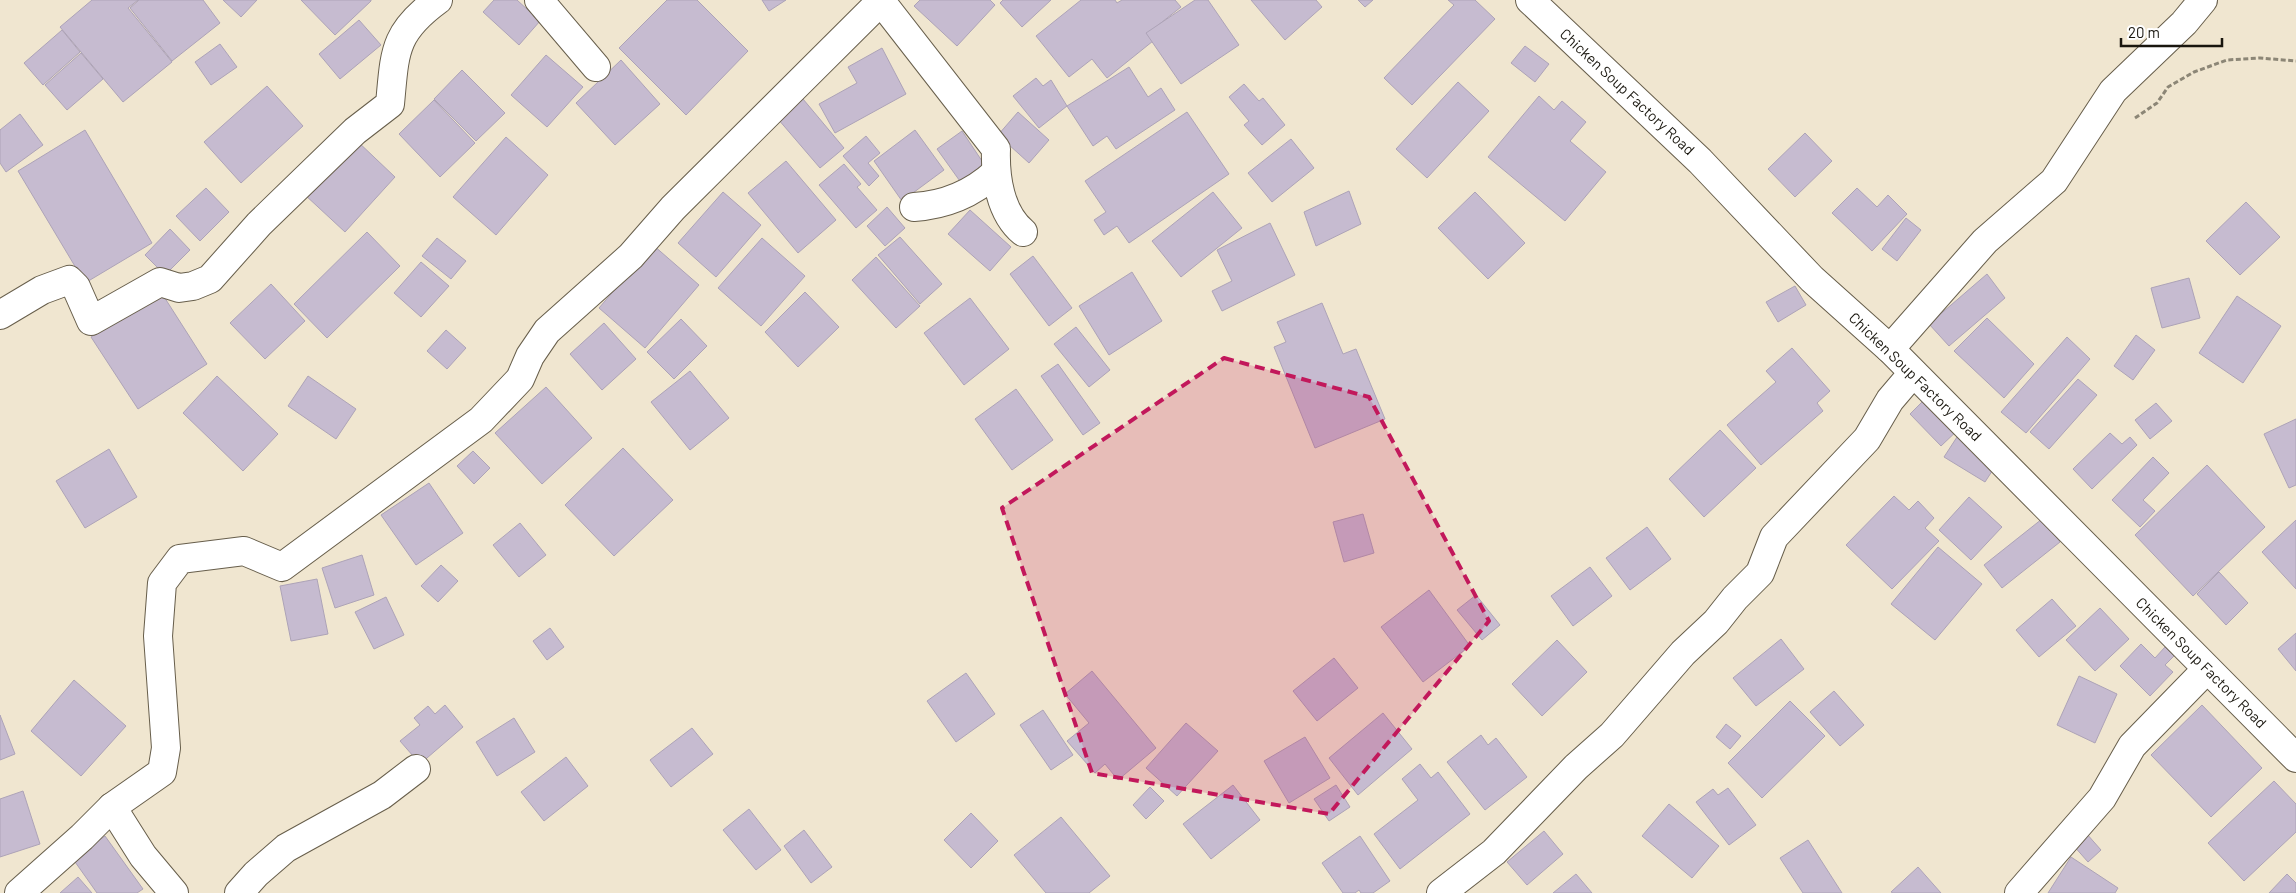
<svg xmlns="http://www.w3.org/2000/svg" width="2296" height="893" font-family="Barlow,sans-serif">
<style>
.building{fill:#c6bbd0;stroke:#ada3b7}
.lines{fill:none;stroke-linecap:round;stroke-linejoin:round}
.street-casing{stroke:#675e4b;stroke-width:30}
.path{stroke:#8c8676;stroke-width:3;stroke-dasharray:5 2.5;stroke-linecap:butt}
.street{stroke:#fff;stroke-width:28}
.marked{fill:#c2185b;fill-opacity:0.2;stroke:#c2185b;stroke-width:4;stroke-dasharray:10 6;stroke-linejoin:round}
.labels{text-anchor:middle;stroke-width:4;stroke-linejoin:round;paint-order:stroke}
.street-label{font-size:15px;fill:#19160e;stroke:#fff}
</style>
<rect width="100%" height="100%" fill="#f0e6d0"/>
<!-- building -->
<g class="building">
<polygon points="92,0 138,0 128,8 172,62 123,102 60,27"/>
<polygon points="139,0 203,0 220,23 172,61 130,8"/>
<polygon points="223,0 257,0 241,17"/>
<polygon points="301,0 371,0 371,1 335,35"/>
<polygon points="494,0 517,0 540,21 519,45 483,12"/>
<polygon points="667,0 697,0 748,51 686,115 619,48"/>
<polygon points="762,0 786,0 769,11"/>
<polygon points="920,0 990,0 995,5 957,46 914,6"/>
<polygon points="1003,0 1051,0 1022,27 1000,3"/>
<polygon points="1081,0 1115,0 1117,3 1122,0 1175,0 1181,7 1152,30 1158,37 1107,78 1092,59 1069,77 1036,36"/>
<polygon points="1195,0 1208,0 1239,45 1181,84 1146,33"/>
<polygon points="1251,0 1316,0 1322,7 1285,40"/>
<polygon points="1358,0 1373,0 1365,7"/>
<polygon points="1448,0 1475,0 1495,19 1412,105 1384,78 1454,5"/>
<polygon points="359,20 381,45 340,79 319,54"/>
<polygon points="62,30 80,52 43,85 24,63"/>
<polygon points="220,44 237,67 211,85 195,62"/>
<polygon points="1525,46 1549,64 1535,82 1511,63"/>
<polygon points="882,48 906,94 835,133 819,104 857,83 848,67"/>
<polygon points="81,53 103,79 67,110 45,85"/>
<polygon points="546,55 583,87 547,127 511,95"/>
<polygon points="621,60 660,104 615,145 576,103"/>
<polygon points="1129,67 1148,97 1161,88 1175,110 1116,149 1107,136 1093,146 1067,106"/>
<polygon points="462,70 505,113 476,141 434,99"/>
<polygon points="1036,78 1043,86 1051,80 1067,106 1039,128 1013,96"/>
<polygon points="1458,82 1489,111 1427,178 1396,149"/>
<polygon points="1244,84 1259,101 1263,98 1285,125 1262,145 1244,125 1249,121 1229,97"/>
<polygon points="267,86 303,126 241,183 204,142"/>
<polygon points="1539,96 1554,110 1562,101 1586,122 1570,141 1606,172 1565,221 1488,157"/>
<polygon points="803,99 844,148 820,168 778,119"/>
<polygon points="434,100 475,143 440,177 399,134"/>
<polygon points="1018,112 1049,140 1029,163 998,135"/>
<polygon points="1187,112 1229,174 1129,243 1117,226 1104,235 1094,220 1106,212 1085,181"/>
<polygon points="20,114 43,145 6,172 0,163 0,130"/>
<polygon points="85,130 152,243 85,283 18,171"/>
<polygon points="915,130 944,170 902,201 874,161"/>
<polygon points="962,131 986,167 962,184 937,149"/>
<polygon points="1805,133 1832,161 1795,197 1768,169"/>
<polygon points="866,136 880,153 868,163 879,176 869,186 843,156"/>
<polygon points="506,137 548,175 496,235 453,197"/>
<polygon points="355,139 395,177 345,232 304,194"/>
<polygon points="1291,139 1314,168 1272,202 1248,173"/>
<polygon points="786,161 836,220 798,253 748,193"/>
<polygon points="844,164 861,184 857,187 877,210 856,228 819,185"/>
<polygon points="206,188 229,212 200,241 176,216"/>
<polygon points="1857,188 1877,207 1888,195 1907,214 1872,251 1832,213"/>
<polygon points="1349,191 1361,224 1316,246 1304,212"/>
<polygon points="723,192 761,225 716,277 678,243"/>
<polygon points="1213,192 1242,228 1181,277 1152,241"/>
<polygon points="1475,192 1525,243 1488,279 1438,228"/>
<polygon points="2246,202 2280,237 2240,275 2206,241"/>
<polygon points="887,207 905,228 885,246 867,226"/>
<polygon points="970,210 1011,247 990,271 948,234"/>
<polygon points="1906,218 1921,230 1897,261 1882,249"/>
<polygon points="1270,223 1295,275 1222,311 1212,291 1232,281 1217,250"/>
<polygon points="170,229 190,250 165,275 145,255"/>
<polygon points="367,232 400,266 327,338 294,304"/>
<polygon points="900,237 942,284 920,304 878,255"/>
<polygon points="437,238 466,261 451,279 422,256"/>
<polygon points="762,238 805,276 761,326 718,288"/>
<polygon points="653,245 699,285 645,348 599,308"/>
<polygon points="1033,256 1072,308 1049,326 1010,274"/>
<polygon points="876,257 920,306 896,328 852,280"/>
<polygon points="421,262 449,286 421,317 394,293"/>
<polygon points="1132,272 1162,321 1109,355 1079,306"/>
<polygon points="1987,274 2005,298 1949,346 1929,324"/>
<polygon points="2189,278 2200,318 2162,328 2151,288"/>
<polygon points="271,284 305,321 265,359 230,323"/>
<polygon points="1795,286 1806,305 1778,322 1766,302"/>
<polygon points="161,292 207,364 138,409 91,337"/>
<polygon points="805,292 839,327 798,367 765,332"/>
<polygon points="2237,296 2281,326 2243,383 2199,353"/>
<polygon points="970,298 1009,349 964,385 924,333"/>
<polygon points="1322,303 1343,354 1356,349 1385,419 1315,448 1274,347 1286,342 1277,322"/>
<polygon points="1987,318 2034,364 2004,398 1954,351"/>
<polygon points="681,319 707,346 674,379 647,352"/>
<polygon points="604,323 636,359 602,390 570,354"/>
<polygon points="1076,327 1110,370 1089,387 1054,344"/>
<polygon points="446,330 466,348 447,369 427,351"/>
<polygon points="2136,335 2155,350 2133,380 2114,366"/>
<polygon points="2067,337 2090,359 2026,433 2001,412"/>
<polygon points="1792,348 1830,391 1817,403 1823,411 1761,465 1727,425 1776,382 1766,371"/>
<polygon points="1058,364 1100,423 1083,435 1041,376"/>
<polygon points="690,371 729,418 690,450 651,402"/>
<polygon points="217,376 278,434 243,471 183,413"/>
<polygon points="308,376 356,409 336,439 288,406"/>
<polygon points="2078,379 2097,395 2049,449 2030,432"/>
<polygon points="546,387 592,438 542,484 495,433"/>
<polygon points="1016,389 1053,440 1012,470 975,419"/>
<polygon points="1926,398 1961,427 1941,446 1910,414"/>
<polygon points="2156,403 2172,421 2150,439 2135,420"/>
<polygon points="2296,419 2296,485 2289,488 2264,434"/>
<polygon points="1720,430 1756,468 1704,517 1669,479"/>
<polygon points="2110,433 2122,444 2130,437 2137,445 2092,489 2073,469"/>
<polygon points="1957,437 1998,462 1985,482 1944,457"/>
<polygon points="623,448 673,500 614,556 565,505"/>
<polygon points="109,449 137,497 85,528 56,481"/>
<polygon points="473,451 490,468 474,484 457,466"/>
<polygon points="2153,457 2169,473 2143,500 2155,511 2140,527 2112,500"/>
<polygon points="2207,465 2265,527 2193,596 2135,535"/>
<polygon points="429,483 463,533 416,565 381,515"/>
<polygon points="1894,496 1909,510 1918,501 1934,518 1925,528 1939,541 1892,589 1846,545"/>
<polygon points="1969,497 2002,527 1971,560 1939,530"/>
<polygon points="1363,514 1374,553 1344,562 1333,522"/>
<polygon points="2042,519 2060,542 2002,588 1984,565"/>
<polygon points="2296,520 2296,589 2262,552"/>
<polygon points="520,523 546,555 519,577 493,545"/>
<polygon points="1647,527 1671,559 1630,590 1606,558"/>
<polygon points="1938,547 1982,584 1935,640 1891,604"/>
<polygon points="362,555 374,595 335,608 322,568"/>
<polygon points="441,565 458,581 438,602 421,586"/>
<polygon points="1590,567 1612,596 1573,626 1551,596"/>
<polygon points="2219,572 2248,603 2226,625 2197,594"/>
<polygon points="317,579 328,634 291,641 280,586"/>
<polygon points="1429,590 1470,646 1423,682 1381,627"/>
<polygon points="1476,595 1500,625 1482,640 1457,610"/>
<polygon points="386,597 404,635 374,649 355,612"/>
<polygon points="2052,599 2076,626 2039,657 2016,630"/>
<polygon points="2100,608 2129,639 2095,671 2066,640"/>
<polygon points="550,628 564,647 547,660 533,641"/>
<polygon points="2296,633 2296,671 2278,649"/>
<polygon points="1781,639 1804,669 1756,706 1733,678"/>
<polygon points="1557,640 1587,672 1542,716 1512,684"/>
<polygon points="2141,644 2155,658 2165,647 2174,656 2165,665 2173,672 2150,696 2120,666"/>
<polygon points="1334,658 1358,688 1317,721 1293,691"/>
<polygon points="1092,671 1156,748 1118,780 1105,764 1095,773 1067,741 1089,723 1065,694"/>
<polygon points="966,673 995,714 956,742 927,701"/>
<polygon points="2079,676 2117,694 2095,743 2057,725"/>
<polygon points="74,680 126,726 81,776 31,731"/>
<polygon points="1834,691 1864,725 1840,746 1810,712"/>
<polygon points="1790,701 1825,736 1762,798 1728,763"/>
<polygon points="445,705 463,727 420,764 400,741 420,725 414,718 428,706 435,714"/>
<polygon points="2202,705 2262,768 2211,817 2151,755"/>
<polygon points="1043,710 1073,755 1051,770 1020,725"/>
<polygon points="1383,713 1412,749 1358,795 1329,758"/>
<polygon points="0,715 15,754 0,760"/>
<polygon points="514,718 535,752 497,776 476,742"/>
<polygon points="1186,723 1218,751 1177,796 1146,768"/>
<polygon points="1726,724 1741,736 1730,749 1716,737"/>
<polygon points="692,728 713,754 671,787 650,760"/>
<polygon points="1481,735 1488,745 1496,738 1527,777 1485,810 1447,762"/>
<polygon points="1305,737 1330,778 1289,803 1264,761"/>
<polygon points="566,757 588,786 544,821 521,792"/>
<polygon points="1420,764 1431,778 1438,772 1470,814 1400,869 1374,834 1418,800 1402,779"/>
<polygon points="2274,781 2296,804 2296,832 2244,881 2208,843"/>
<polygon points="1233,785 1260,820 1211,859 1183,824"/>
<polygon points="1336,785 1350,807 1329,821 1314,799"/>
<polygon points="1150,787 1164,801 1146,819 1133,805"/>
<polygon points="1728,788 1756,825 1729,845 1696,802 1713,789 1718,795"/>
<polygon points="23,791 40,844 0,857 0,799"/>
<polygon points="1669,804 1719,846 1692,878 1642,836"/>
<polygon points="749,809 781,850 756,870 723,830"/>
<polygon points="971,813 998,841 971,868 944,840"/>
<polygon points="1061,817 1110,876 1089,893 1046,893 1014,855"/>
<polygon points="804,830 832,867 811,883 784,846"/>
<polygon points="1544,831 1563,854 1527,885 1507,862"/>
<polygon points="2086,833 2101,850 2088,862 2073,845"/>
<polygon points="105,836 143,889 137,893 97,893 73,859"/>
<polygon points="1360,836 1390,881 1373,893 1361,893 1359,890 1355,893 1343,893 1322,863"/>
<polygon points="1808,840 1842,893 1803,893 1780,858"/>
<polygon points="2071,857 2118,888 2115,893 2048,893"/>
<polygon points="1918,867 1941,893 1893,893 1891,892"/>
<polygon points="1576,874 1592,893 1553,893"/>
<polygon points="2287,874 2296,883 2296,893 2269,893"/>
<polygon points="78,877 92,893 60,893"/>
</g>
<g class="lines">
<defs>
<g id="street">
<polyline points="539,0 596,67"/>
<path d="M 880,0 L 996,149 C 995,177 1000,213 1023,232"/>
<polyline points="1530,0 1700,161 1812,279 1890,349 2296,758"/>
<path d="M 914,207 C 945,205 972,194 995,173"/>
<path d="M 0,315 L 42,290 L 69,280 L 76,287 L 91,321 L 160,282 L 179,288 L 193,286 L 210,279 L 259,224 L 355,131 L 390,104 C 395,52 393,33 438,0"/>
<polyline points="1890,349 1985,241 2054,181 2113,91 2184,23 2203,0"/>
<polyline points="112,807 143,856 174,893"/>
<polyline points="19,893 82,837 112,807 162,772 166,748 158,636 162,583 180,559 244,551 282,567 481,420 520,379 530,356 547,331 631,256 673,208 882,0"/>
<polyline points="239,893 256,874 286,848 382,795 416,769"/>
<polyline points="1441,893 1494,852 1576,767 1612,735 1683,653 1716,622 1735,598 1760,573 1774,537 1867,439 1890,400 1913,373"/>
<polyline points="2019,893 2102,798 2132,746 2207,669"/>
</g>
</defs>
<!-- street casing -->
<use href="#street" class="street-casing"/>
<!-- path -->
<polyline class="path" points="2135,118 2157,103 2168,87 2194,72 2227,60 2260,58 2296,61"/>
<!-- street -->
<use href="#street" class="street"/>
</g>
<!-- marked area -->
<path class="marked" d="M 1224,358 L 1369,397 L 1489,621 L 1329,814 L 1092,773 L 1002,508 Z"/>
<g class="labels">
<!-- street labels -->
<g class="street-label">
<text transform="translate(1627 92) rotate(43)" y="5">Chicken Soup Factory Road</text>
<text transform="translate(1915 377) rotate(44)" y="5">Chicken Soup Factory Road</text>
<text transform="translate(2201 663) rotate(45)" y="5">Chicken Soup Factory Road</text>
</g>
</g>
<!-- scale -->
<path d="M2121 38v8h101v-8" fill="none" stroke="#19160e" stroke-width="2.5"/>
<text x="2128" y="38" font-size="15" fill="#19160e" stroke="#ffffff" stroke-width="4" paint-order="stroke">20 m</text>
</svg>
